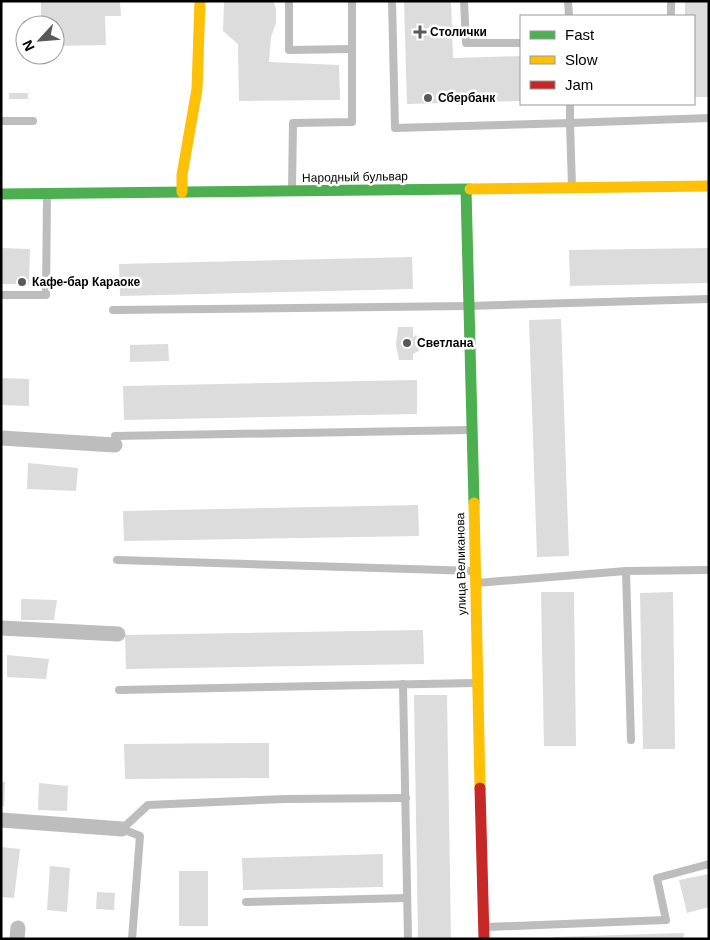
<svg xmlns="http://www.w3.org/2000/svg" width="710" height="940" font-family="Helvetica,sans-serif">
<style>
.building{fill:#dcdcdc}
.lines{fill:none;stroke-linecap:round;stroke-linejoin:round}
.lane{stroke:#bdbdbd;stroke-width:8}
.street{stroke:#bdbdbd;stroke-width:15}
.fast{stroke:#4caf50;stroke-width:11}
.slow{stroke:#ffc107;stroke-width:11}
.jam{stroke:#c62828;stroke-width:11}
.poi-dot{fill:#595959;stroke:#fff;stroke-width:2}
.labels{text-anchor:middle;stroke-width:5;stroke-linejoin:round;paint-order:stroke}
.poi-label{font-size:12px;font-weight:bold;fill:#000;stroke:#fff;text-anchor:start}
.street-label{font-size:12px;fill:#000;stroke:#fff}
</style>
<rect width="100%" height="100%" fill="#fff"/>
<!-- building -->
<g class="building">
<polygon points="41,1 120,1 121,16 105,16 106,45 55,46 55,25 41,25"/>
<polygon points="224,1 273,1 276,9 276,23 271,37 269,62 339,65 340,100 239,101 238,44 223,31"/>
<polygon points="404,1 451,1 453,58 521,56 521,101 407,104"/>
<polygon points="685,1 709,1 709,97 694,97 694,16 685,16"/>
<rect x="9" y="93" width="19" height="6"/>
<polygon points="1,248 30,249 29,284 1,284"/>
<polygon points="709,248 709,283 570,286 569,250"/>
<polygon points="412,257 413,289 120,296 119,264"/>
<polygon points="561,319 569,556 537,557 529,320"/>
<polygon points="398,327 413,327 413,337 416,335 419,339 416,340 419,351 413,354 413,360 399,360 396,345"/>
<polygon points="168,344 169,361 130,362 130,345"/>
<polygon points="1,378 29,379 29,406 1,405"/>
<polygon points="417,380 417,414 124,420 123,386"/>
<polygon points="28,463 78,468 76,491 27,489"/>
<polygon points="418,505 419,536 124,541 123,511"/>
<polygon points="541,592 574,592 576,746 544,746"/>
<polygon points="673,592 675,749 643,749 640,593"/>
<polygon points="21,599 57,600 54,620 21,620"/>
<polygon points="423,630 424,664 126,669 125,635"/>
<polygon points="7,655 49,659 46,679 7,677"/>
<polygon points="414,695 447,695 451,939 418,939"/>
<polygon points="269,743 269,778 125,779 124,744"/>
<polygon points="1,782 5,782 4,806 1,806"/>
<polygon points="39,783 68,786 67,811 38,810"/>
<polygon points="1,847 20,849 14,898 1,897"/>
<polygon points="383,854 383,887 243,890 242,858"/>
<polygon points="50,866 70,868 67,912 47,910"/>
<rect x="179" y="871" width="29" height="55"/>
<polygon points="709,874 709,907 687,913 679,880"/>
<polygon points="97,892 115,893 114,910 96,909"/>
<polygon points="684,933 683,939 554,939 554,937"/>
</g>
<g class="lines">
<!-- lane -->
<g class="lane">
<polyline points="289,1 289,50 352,49"/>
<polyline points="392,1 395,128 570,123 572,187"/>
<polyline points="464,1 466,43 521,43"/>
<polyline points="568,1 569,16"/>
<polyline points="671,1 671,16"/>
<polyline points="570,104 570,123 709,118"/>
<polyline points="1,121 33,121"/>
<polyline points="292,188 293,123 352,122 352,1"/>
<polyline points="1,295 46,295 47,194"/>
<polyline points="113,310 469,306 709,299"/>
<polyline points="115,436 470,430"/>
<polyline points="117,560 475,571"/>
<polyline points="626,571 631,740"/>
<polyline points="476,583 626,571 709,570"/>
<polyline points="403,684 408,939"/>
<polyline points="119,690 476,683"/>
<polyline points="246,902 407,898"/>
<polyline points="486,927 666,920 657,878 709,864"/>
<polyline points="132,939 140,836 122,829 148,805 285,799 406,798"/>
</g>
<!-- street -->
<g class="street">
<polyline points="1,438 115,445"/>
<polyline points="1,628 118,634"/>
<polyline points="1,820 122,829"/>
<polyline points="17,939 18,928"/>
</g>
<!-- fast -->
<g class="fast">
<polyline points="466,190 474,503"/>
<polyline points="1,194 470,189"/>
</g>
<!-- slow -->
<g class="slow">
<polyline points="470,189 709,186"/>
<polyline points="182,192 182,175 197,89 200,1"/>
<polyline points="474,503 480,788"/>
</g>
<!-- jam -->
<polyline class="jam" points="480,788 484,939"/>
</g>
<!-- markers -->
<g class="poi-dot">
<path d="M417.5 24.5h5v5h5v5h-5v5h-5v-5h-5v-5h5z"/>
<circle cx="428" cy="98" r="5"/>
<circle cx="22" cy="282" r="5"/>
<circle cx="407" cy="343" r="5"/>
</g>
<g class="labels">
<!-- poi labels -->
<g class="poi-label">
<text x="430" y="36">Столички</text>
<text x="438" y="102">Сбербанк</text>
<text x="32" y="286">Кафе-бар Караоке</text>
<text x="417" y="347">Светлана</text>
</g>
<!-- street labels -->
<g class="street-label">
<text transform="translate(355 177) rotate(-1)" y="4">Народный бульвар</text>
<text transform="translate(461 564) rotate(-91)" y="4">улица Великанова</text>
</g>
</g>
<!-- border -->
<rect width="710" height="940" fill="none" stroke="#000000" stroke-width="5"/>
<!-- legend -->
<rect x="520" y="15" width="175" height="90" fill="#ffffff" stroke="#999999"/>
<rect x="530" y="31" width="25" height="8" fill="#4caf50" stroke="#999999"/>
<text x="565" y="40" font-size="15" fill="#000000">Fast</text>
<rect x="530" y="56" width="25" height="8" fill="#ffc107" stroke="#999999"/>
<text x="565" y="65" font-size="15" fill="#000000">Slow</text>
<rect x="530" y="81" width="25" height="8" fill="#c62828" stroke="#999999"/>
<text x="565" y="90" font-size="15" fill="#000000">Jam</text>
<!-- north arrow -->
<g transform="translate(40 40) rotate(244)"><circle r="24" fill="#ffffff" stroke="#999999"/>
<path d="M0-4L9 19L0 12L-9 19Z" fill="#595959"/>
<text y="-8" font-size="14" font-weight="bold" text-anchor="middle" fill="#000000">N</text>
</g>
</svg>
